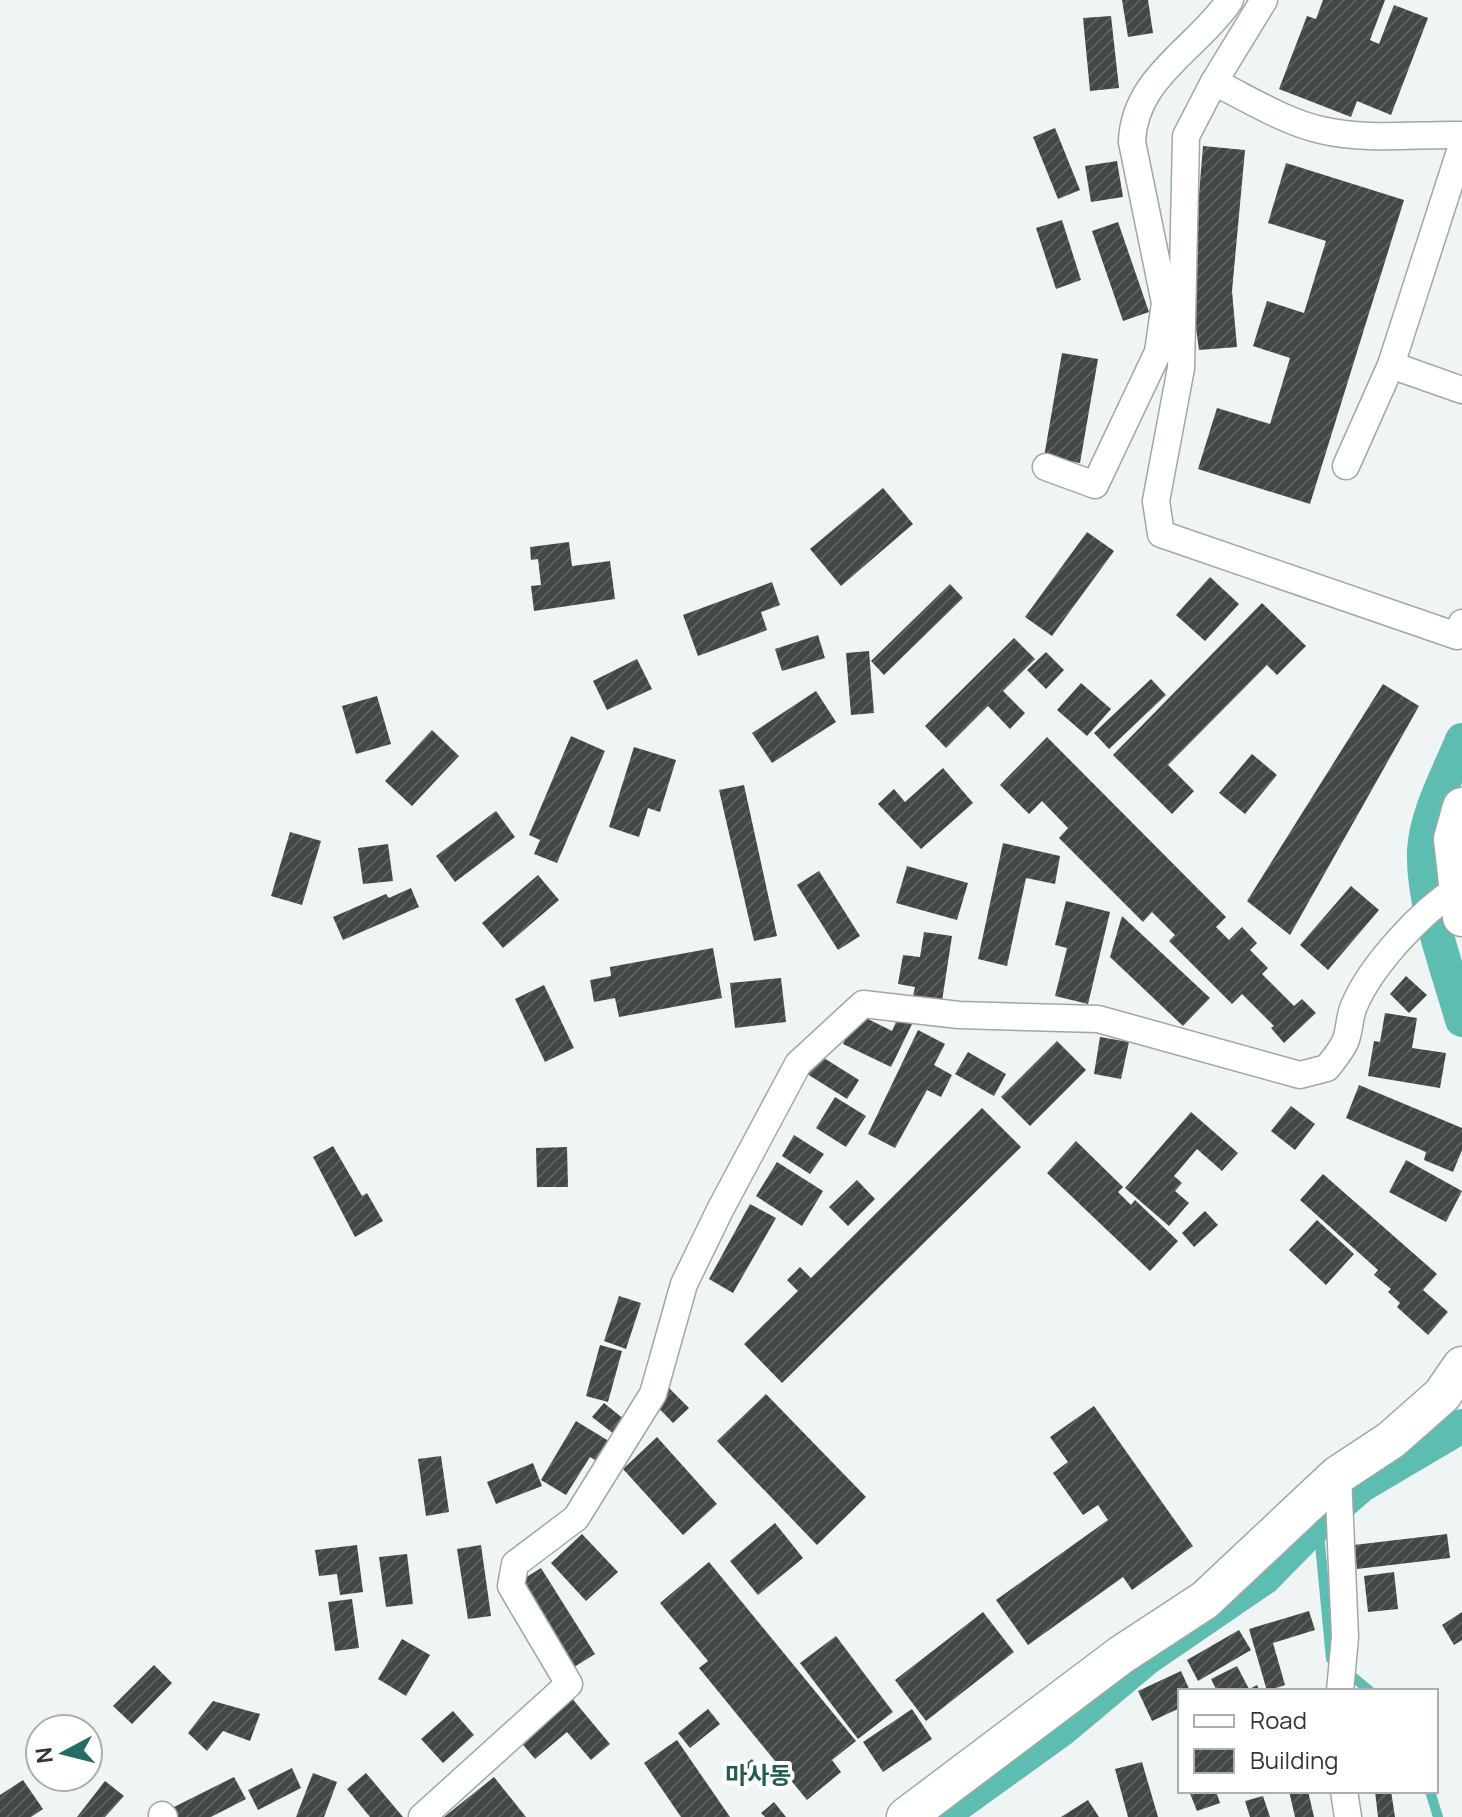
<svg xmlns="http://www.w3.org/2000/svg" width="1462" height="1817" font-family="Manrope,'Noto Sans KR',sans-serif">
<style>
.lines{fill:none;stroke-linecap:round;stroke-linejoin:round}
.stream{stroke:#5ebdb1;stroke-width:10}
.canal{stroke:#5ebdb1;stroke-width:34}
.building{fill:url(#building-hatch)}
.street-casing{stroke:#a0a7a6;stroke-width:29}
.secondary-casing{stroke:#a0a7a6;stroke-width:41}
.street{stroke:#fff;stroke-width:26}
.secondary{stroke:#fff;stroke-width:38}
.labels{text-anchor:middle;stroke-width:8;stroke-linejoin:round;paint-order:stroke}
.quarter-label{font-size:24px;font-weight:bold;fill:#225b54;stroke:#fff}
</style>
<defs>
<pattern id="building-hatch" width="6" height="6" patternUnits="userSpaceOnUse" patternTransform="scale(2)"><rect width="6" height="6" fill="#424847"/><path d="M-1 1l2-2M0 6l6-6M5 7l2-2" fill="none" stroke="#5c6160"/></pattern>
</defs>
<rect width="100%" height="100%" fill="#eef5f4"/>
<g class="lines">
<!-- stream -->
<g class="stream">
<polyline points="1318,1523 1331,1659 1370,1691"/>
<polyline points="1430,1791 1438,1817"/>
</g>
<!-- canal -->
<g class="canal">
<path d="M 1462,740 C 1448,775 1426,813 1424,851 C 1422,903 1448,970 1462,1020"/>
<polyline points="940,1817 1061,1730 1147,1658 1264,1578 1318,1523 1362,1485 1462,1426"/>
</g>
</g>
<!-- building -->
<g class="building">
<polygon points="1122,0 1148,0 1153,33 1128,37"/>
<polygon points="1323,0 1385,0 1370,40 1379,44 1394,5 1428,18 1391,115 1357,101 1351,117 1279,89 1307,16 1316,19"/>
<polygon points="1111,16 1119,88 1090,91 1083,18"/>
<polygon points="1055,128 1080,190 1058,199 1033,137"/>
<polygon points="1203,146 1245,150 1232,291 1237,347 1199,350 1191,291"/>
<polygon points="1117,161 1123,197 1091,202 1085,166"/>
<polygon points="1286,163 1404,200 1310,504 1198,469 1217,408 1270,424 1290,358 1253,346 1267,301 1304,313 1326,241 1268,223"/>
<polygon points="1062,220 1081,280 1056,289 1036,228"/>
<polygon points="1118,222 1149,312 1123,321 1092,231"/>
<polygon points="1062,353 1098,359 1080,463 1044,457"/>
<polygon points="883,488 913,524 841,586 810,549"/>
<polygon points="1087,532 1114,551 1052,636 1025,617"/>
<polygon points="569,542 572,566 610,561 615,599 534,611 531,586 541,585 538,559 531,560 530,547"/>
<polygon points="1210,577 1239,604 1205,641 1176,615"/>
<polygon points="772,582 780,605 761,612 767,630 698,656 683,615"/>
<polygon points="950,584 963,598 884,675 871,661"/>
<polygon points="1262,603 1306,646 1277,675 1267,665 1168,765 1194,791 1172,814 1113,755"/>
<polygon points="818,635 825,658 782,671 775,649"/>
<polygon points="1014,638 1035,659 1003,691 1025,713 1010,729 988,706 946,748 925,726"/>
<polygon points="869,651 874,713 851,715 846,653"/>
<polygon points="1046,652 1064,670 1046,689 1027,670"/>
<polygon points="637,659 652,689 607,710 593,681"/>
<polygon points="1151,679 1166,695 1109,749 1094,733"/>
<polygon points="1081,683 1111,709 1087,736 1057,710"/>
<polygon points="1383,684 1419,706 1290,935 1247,901"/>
<polygon points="816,691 836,722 772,763 752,733"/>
<polygon points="377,696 391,744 356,754 342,706"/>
<polygon points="432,730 459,756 412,806 385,781"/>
<polygon points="571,736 605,751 557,863 534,854 540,840 529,835"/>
<polygon points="1047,737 1226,917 1216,927 1229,940 1242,927 1257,943 1250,950 1268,968 1262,974 1294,1006 1302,999 1316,1013 1284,1043 1271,1028 1274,1026 1242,994 1232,1004 1169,941 1175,935 1152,912 1143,922 1059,838 1068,828 1042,801 1029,814 1000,785"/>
<polygon points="634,747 676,760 660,812 648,808 639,837 609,827"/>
<polygon points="1252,754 1277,775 1245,814 1219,793"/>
<polygon points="943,768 973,803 921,849 878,804 894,789 905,802"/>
<polygon points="744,785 777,936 754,941 719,790"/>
<polygon points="496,811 515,837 455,882 436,856"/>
<polygon points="290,832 321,841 302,905 271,896"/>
<polygon points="1003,843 1060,856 1055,884 1026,878 1007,966 978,959"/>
<polygon points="388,844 393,881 363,884 358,848"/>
<polygon points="907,866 968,883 957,920 896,903"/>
<polygon points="819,871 860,936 838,950 797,885"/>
<polygon points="538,875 559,900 503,948 482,923"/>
<polygon points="1351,886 1379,910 1328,970 1300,945"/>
<polygon points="411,888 419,907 343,940 333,917 386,894 389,898"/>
<polygon points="1066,901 1110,912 1088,1004 1055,996 1067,948 1055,945"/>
<polygon points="1122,916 1210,998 1183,1026 1110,957"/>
<polygon points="924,932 952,936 942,1001 913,996 915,987 898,984 903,955 920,957"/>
<polygon points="713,948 722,998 619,1017 615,998 594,1002 590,980 611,976 610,967"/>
<polygon points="1406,976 1427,995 1409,1013 1390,994"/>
<polygon points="781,978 786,1022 735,1028 730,983"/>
<polygon points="544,985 574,1048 545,1062 515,999"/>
<polygon points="900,1013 914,1020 891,1067 843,1044 858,1014 892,1031"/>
<polygon points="1385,1013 1417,1018 1412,1048 1446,1053 1440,1088 1368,1076 1374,1041 1380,1042"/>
<polygon points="918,1030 945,1044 934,1065 952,1075 941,1097 927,1090 895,1148 868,1134"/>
<polygon points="1100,1037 1129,1042 1121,1079 1094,1074"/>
<polygon points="1057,1041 1086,1070 1030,1126 1001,1097"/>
<polygon points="968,1052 1006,1074 994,1096 955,1074"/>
<polygon points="816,1053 859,1080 847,1099 804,1072"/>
<polygon points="1359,1085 1462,1128 1462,1150 1453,1172 1424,1160 1426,1152 1346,1118"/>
<polygon points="835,1097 866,1116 846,1147 816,1128"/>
<polygon points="1291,1106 1315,1124 1295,1150 1271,1131"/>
<polygon points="982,1108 1021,1147 782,1383 744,1344 798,1291 787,1280 800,1267 811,1278"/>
<polygon points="1191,1112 1238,1153 1222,1171 1197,1149 1174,1176 1182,1183 1175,1191 1189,1203 1169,1226 1125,1188"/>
<polygon points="794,1135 824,1154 810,1174 782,1156"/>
<polygon points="1076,1141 1123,1187 1118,1192 1131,1205 1135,1200 1178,1241 1150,1271 1047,1173"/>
<polygon points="333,1146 362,1196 367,1193 383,1221 355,1237 313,1157"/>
<polygon points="567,1147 568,1187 537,1187 536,1148"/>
<polygon points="1406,1160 1462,1191 1446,1222 1389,1192"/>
<polygon points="777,1162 823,1191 802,1226 756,1196"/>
<polygon points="1323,1174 1437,1274 1423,1290 1448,1312 1428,1335 1397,1307 1400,1303 1388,1292 1391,1289 1374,1275 1378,1270 1300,1200"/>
<polygon points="857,1180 875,1199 848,1226 829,1207"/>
<polygon points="750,1204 776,1218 733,1293 709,1279"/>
<polygon points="1205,1211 1218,1225 1194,1247 1182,1233"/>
<polygon points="1317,1220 1354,1254 1326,1285 1289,1250"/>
<polygon points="619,1296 641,1303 626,1349 604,1341"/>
<polygon points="600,1345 622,1351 608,1402 586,1396"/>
<polygon points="667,1386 689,1408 673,1423 652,1401"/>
<polygon points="766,1394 866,1497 817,1545 717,1441"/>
<polygon points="604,1403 625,1420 614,1434 592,1417"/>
<polygon points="1094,1406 1193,1546 1132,1590 1123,1577 1028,1645 996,1600 1108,1520 1098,1505 1083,1515 1053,1473 1068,1462 1050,1437"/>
<polygon points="576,1421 612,1443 600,1463 590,1457 566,1495 541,1480"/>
<polygon points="657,1437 717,1504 683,1535 623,1469"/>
<polygon points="441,1456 449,1512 426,1516 418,1459"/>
<polygon points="533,1463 542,1486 496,1504 487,1482"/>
<polygon points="775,1523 803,1558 758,1595 730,1561"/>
<polygon points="582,1534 618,1572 586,1601 551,1563"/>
<polygon points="1447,1534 1450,1558 1357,1569 1354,1545"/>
<polygon points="357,1545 363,1592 340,1595 337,1574 319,1576 315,1550"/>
<polygon points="481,1545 491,1616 468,1619 457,1549"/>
<polygon points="407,1554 413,1604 386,1607 379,1557"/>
<polygon points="709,1562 856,1741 832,1760 841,1772 807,1800 699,1668 708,1661 660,1603"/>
<polygon points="541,1568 595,1654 571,1669 517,1583"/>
<polygon points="1394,1572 1398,1609 1368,1612 1364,1576"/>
<polygon points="352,1599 359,1648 335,1651 328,1602"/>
<polygon points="1309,1611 1315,1630 1273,1643 1285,1685 1267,1691 1249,1629"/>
<polygon points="983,1612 1014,1652 926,1721 895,1680"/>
<polygon points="1462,1612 1462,1640 1454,1645 1442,1625"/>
<polygon points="1239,1630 1251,1650 1198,1681 1187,1660"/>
<polygon points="836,1636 893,1712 858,1739 800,1663"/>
<polygon points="402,1639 430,1655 406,1696 378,1679"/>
<polygon points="154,1665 172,1683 132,1724 113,1706"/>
<polygon points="1237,1666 1249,1689 1257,1685 1260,1691 1217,1691 1211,1679"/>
<polygon points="1181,1671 1190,1691 1180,1691 1180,1708 1152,1721 1138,1691"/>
<polygon points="570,1696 610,1744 591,1760 567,1732 535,1759 519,1740"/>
<polygon points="213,1701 260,1714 250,1741 223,1731 207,1751 188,1733"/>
<polygon points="708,1709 720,1724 690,1748 678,1733"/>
<polygon points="912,1709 932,1739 883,1772 863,1742"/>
<polygon points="453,1711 474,1735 443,1763 421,1739"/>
<polygon points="677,1740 730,1817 681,1817 644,1763"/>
<polygon points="752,1759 760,1770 740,1786 732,1775"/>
<polygon points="1142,1762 1158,1817 1128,1817 1115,1769"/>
<polygon points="292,1768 301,1788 258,1810 248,1790"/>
<polygon points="313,1773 337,1782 324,1817 296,1817"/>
<polygon points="366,1773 403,1817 370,1817 347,1789"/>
<polygon points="234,1777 246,1799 211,1817 177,1817 172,1808"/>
<polygon points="494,1777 526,1817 444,1817"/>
<polygon points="23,1780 43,1809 31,1817 0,1817 0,1795"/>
<polygon points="105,1781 124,1796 105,1817 77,1817"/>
<polygon points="1189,1791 1216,1791 1220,1803 1197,1811"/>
<polygon points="1289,1791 1308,1791 1314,1817 1295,1817"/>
<polygon points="1375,1791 1391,1791 1395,1817 1378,1817"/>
<polygon points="1263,1796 1270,1817 1250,1817 1245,1801"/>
<polygon points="1088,1800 1099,1817 1061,1817"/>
<polygon points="774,1802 786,1817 765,1817 761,1813"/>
</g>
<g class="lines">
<defs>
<g id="street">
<polyline points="1264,0 1214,82 1186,136 1181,368 1156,501 1161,534 1457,636 1462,623"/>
<path d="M 1214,82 C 1247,98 1285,122 1321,130 C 1367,141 1415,134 1462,135"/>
<polyline points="1391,365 1462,390"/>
<polyline points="1346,466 1391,365 1462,145"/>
<path d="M 1046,467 L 1095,485 L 1158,352 L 1165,303 L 1132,142 C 1134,77 1197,49 1230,0"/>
<polyline points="1338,1475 1345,1637 1340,1691"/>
<polyline points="1344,1791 1348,1817"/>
<polyline points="162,1815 164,1817"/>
<path d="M 422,1817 L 569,1684 L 511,1586 L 515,1564 L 576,1518 L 653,1394 L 684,1284 L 721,1208 L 798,1064 L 863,1004 L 959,1015 L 1098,1019 L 1300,1075 L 1327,1068 C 1333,1060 1341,1051 1345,1042 C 1350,1031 1349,1017 1354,1006 C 1371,965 1421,912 1458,888"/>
</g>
<g id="secondary">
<polyline points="1462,807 1453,839 1462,917"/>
<polyline points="906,1817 1121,1655 1205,1600 1338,1475 1391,1440 1442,1395 1462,1366"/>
</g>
</defs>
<!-- street casing -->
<use href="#street" class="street-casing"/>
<!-- secondary casing -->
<use href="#secondary" class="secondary-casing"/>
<!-- street -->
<use href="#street" class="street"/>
<!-- secondary -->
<use href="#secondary" class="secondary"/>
</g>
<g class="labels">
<!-- quarter labels -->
<g class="quarter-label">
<text x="758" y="1784">마사동</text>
</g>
</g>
<!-- legend -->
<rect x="1178" y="1689" width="260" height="104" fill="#ffffff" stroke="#adafaf" stroke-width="2"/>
<rect x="1194" y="1715" width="40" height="12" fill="#ffffff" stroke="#adafaf" stroke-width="2"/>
<text x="1250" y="1729" font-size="24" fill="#333636">Road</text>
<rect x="1194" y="1749" width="40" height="24" fill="url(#building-hatch)" stroke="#adafaf" stroke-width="2"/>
<text x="1250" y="1769" font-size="24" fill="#333636">Building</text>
<!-- north arrow -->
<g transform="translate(64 1753) rotate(263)"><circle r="38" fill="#ffffff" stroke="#adafaf" stroke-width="2"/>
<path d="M0-6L14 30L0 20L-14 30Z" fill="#246c64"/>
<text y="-12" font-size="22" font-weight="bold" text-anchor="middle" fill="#333636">N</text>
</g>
</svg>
